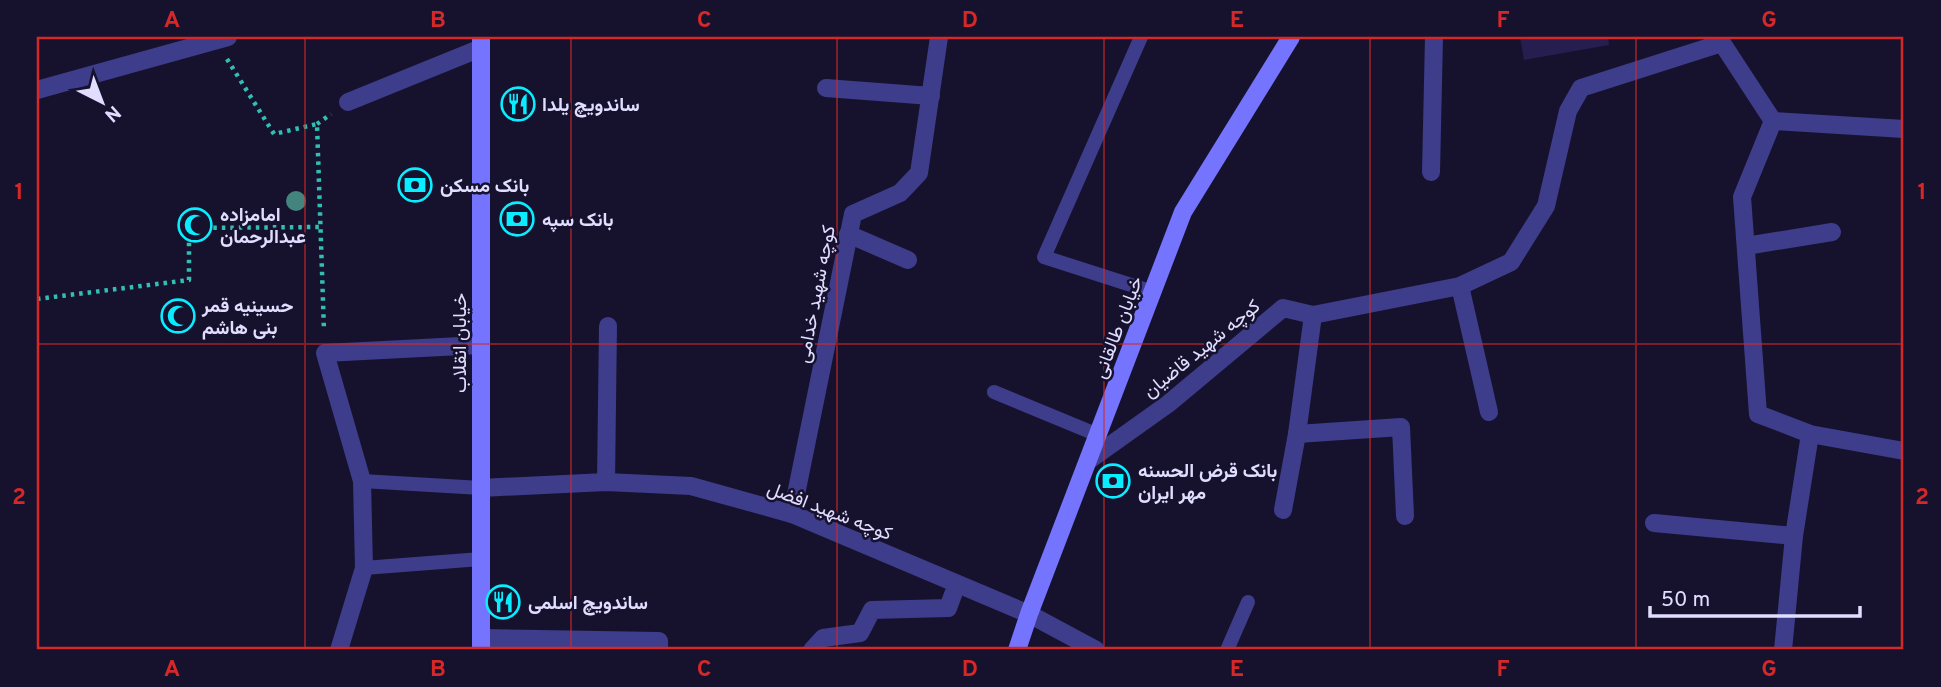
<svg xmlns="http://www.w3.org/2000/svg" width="1941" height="687" font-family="Overpass,Vazirmatn,sans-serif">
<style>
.building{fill:#261e4e}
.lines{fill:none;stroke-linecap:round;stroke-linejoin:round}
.path{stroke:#31bfb3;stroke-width:4.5;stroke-dasharray:3.5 5;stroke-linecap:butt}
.service{stroke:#3e3d8b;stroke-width:14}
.minor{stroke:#3e3d8b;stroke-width:18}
.tertiary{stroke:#3e3d8b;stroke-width:18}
.secondary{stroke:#7474ff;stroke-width:18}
.tree{fill:#43847e}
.grid{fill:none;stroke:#d62828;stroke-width:2;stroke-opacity:0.55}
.labels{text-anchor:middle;stroke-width:5;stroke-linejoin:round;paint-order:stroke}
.poi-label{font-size:19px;font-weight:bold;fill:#e0ddff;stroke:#16122d;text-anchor:start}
.street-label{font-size:19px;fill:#e0ddff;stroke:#16122d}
.neatline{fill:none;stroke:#d62828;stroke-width:2.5}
.grid-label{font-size:23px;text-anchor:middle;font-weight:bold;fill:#d62828}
</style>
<rect width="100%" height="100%" fill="#16122d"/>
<!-- building -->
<polygon class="building" points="1520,37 1608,37 1609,45 1524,60"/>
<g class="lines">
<!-- path -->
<g class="path">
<polyline points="227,59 274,134 317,124 324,331"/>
<polyline points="317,124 331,114"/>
<polyline points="37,299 189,280 189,228 319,227"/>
</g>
<!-- service -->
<g class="service">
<polyline points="1141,37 1044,257 1153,292"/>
<polyline points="994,392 1098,435"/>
<polyline points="362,481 481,488"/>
<polyline points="364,568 481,559"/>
<polyline points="1227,650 1248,602"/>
</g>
<!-- minor -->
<g class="minor">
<polyline points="1721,37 1722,43 1773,121 1742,197 1758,414 1810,434 1904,451"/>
<polyline points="826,88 931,96"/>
<polyline points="348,102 481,48"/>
<polyline points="1773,121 1904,129"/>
<polyline points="1431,172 1434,37"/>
<polyline points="848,234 908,260"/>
<polyline points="1746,246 1832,232"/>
<polyline points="1460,286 1489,412"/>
<polyline points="1297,434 1401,427 1405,516"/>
<polyline points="1088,461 1168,404 1283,308 1313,315 1460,286 1511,262 1546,206 1568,111 1581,88 1722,43"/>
<polyline points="606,482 608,326"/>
<polyline points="1283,510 1297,434 1313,315"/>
<polyline points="792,514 853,214 900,193 919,173 939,37"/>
<polyline points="1654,523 1794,536"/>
<polyline points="1029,614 1096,650"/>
<polyline points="481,638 659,641 659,650"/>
<polyline points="339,650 364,568 362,481 325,353 480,345"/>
<polyline points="812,650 823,638 860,633 872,610 948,608 957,584"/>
<polyline points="1783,650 1794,536 1810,434"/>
</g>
<!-- tertiary -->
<g class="tertiary">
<polyline points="37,90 228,37"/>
<polyline points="481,488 606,482 691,486 792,514 1029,614"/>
</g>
<!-- secondary -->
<g class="secondary">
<polyline points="481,650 481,37"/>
<polyline points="1017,650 1029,614 1183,212 1291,37"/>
</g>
</g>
<!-- trees -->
<circle class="tree" cx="296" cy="201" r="10"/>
<!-- grid -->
<path class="grid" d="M 305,37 L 305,650M 571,37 L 571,650M 837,37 L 837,650M 1104,37 L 1104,650M 1370,37 L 1370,650M 1636,37 L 1636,650M 37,344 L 1904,344"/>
<!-- icons -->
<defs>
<symbol id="restaurant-ring" viewBox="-11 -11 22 22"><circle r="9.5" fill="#16122d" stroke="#0aecff" stroke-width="1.5"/><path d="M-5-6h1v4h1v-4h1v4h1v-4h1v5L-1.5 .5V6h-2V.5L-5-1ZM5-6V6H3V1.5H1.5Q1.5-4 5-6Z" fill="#0aecff"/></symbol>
<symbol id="bank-ring" viewBox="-11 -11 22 22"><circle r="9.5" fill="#16122d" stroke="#0aecff" stroke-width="1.5"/><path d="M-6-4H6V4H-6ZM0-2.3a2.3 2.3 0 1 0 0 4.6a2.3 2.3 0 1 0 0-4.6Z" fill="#0aecff"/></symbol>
<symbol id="mosque-ring" viewBox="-11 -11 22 22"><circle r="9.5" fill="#16122d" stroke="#0aecff" stroke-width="1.5"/><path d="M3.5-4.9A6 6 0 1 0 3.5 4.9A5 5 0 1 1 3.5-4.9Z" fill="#0aecff"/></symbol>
</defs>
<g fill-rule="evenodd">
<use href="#restaurant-ring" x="499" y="85" width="38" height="38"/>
<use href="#bank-ring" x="396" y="166" width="38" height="38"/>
<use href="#bank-ring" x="498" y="200" width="38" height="38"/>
<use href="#mosque-ring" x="176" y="206" width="38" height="38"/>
<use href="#mosque-ring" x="159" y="297" width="38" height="38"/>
<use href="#bank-ring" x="1094" y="462" width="38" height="38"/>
<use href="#restaurant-ring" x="484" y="583" width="38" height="38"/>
</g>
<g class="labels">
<!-- poi labels -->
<g class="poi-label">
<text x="542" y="111">ساندویچ یلدا</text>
<text x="440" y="192">بانک مسکن</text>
<text x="220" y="221">امامزاده<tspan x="220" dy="22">عبدالرحمان</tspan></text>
<text x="542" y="226">بانک سپه</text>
<text x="202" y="312">حسینیه قمر<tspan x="202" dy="22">بنی هاشم</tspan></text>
<text x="1138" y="477">بانک قرض الحسنه<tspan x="1138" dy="22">مهر ایران</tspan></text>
<text x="528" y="609">ساندویچ اسلمی</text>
</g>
<!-- street labels -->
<g class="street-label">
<text transform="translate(815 294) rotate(-79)" y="7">کوچه شهید خدامی</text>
<text transform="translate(1117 327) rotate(-69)" y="7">خیابان طالقانی</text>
<text transform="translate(459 343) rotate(-90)" y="7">خیابان انقلاب</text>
<text transform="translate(1201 348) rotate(-39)" y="7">کوچه شهید قاضیان</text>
<text transform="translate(830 510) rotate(21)" y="7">کوچه شهید افضل</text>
</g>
</g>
<!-- border -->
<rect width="1941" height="687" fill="none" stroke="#16122d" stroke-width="77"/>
<!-- north arrow -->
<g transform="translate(102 102) rotate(138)" stroke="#16122d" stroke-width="5" paint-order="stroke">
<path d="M0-5L12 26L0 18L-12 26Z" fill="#e0ddff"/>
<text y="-10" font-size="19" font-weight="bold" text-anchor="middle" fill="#e0ddff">N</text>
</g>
<!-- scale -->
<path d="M1650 606v10h210v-10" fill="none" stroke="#e0ddff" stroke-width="3.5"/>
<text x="1661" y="606" font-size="21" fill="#e0ddff" stroke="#16122d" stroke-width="5" paint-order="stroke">50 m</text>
<rect x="38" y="38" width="1864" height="610" class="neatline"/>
<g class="grid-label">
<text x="172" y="27">A</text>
<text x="438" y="27">B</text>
<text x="704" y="27">C</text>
<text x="970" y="27">D</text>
<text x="1237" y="27">E</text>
<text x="1503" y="27">F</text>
<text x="1769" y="27">G</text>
<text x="19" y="199">1</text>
<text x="1922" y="199">1</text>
<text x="19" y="504">2</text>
<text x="1922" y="504">2</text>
<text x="172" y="676">A</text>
<text x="438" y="676">B</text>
<text x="704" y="676">C</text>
<text x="970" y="676">D</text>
<text x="1237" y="676">E</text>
<text x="1503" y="676">F</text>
<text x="1769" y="676">G</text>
</g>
</svg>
